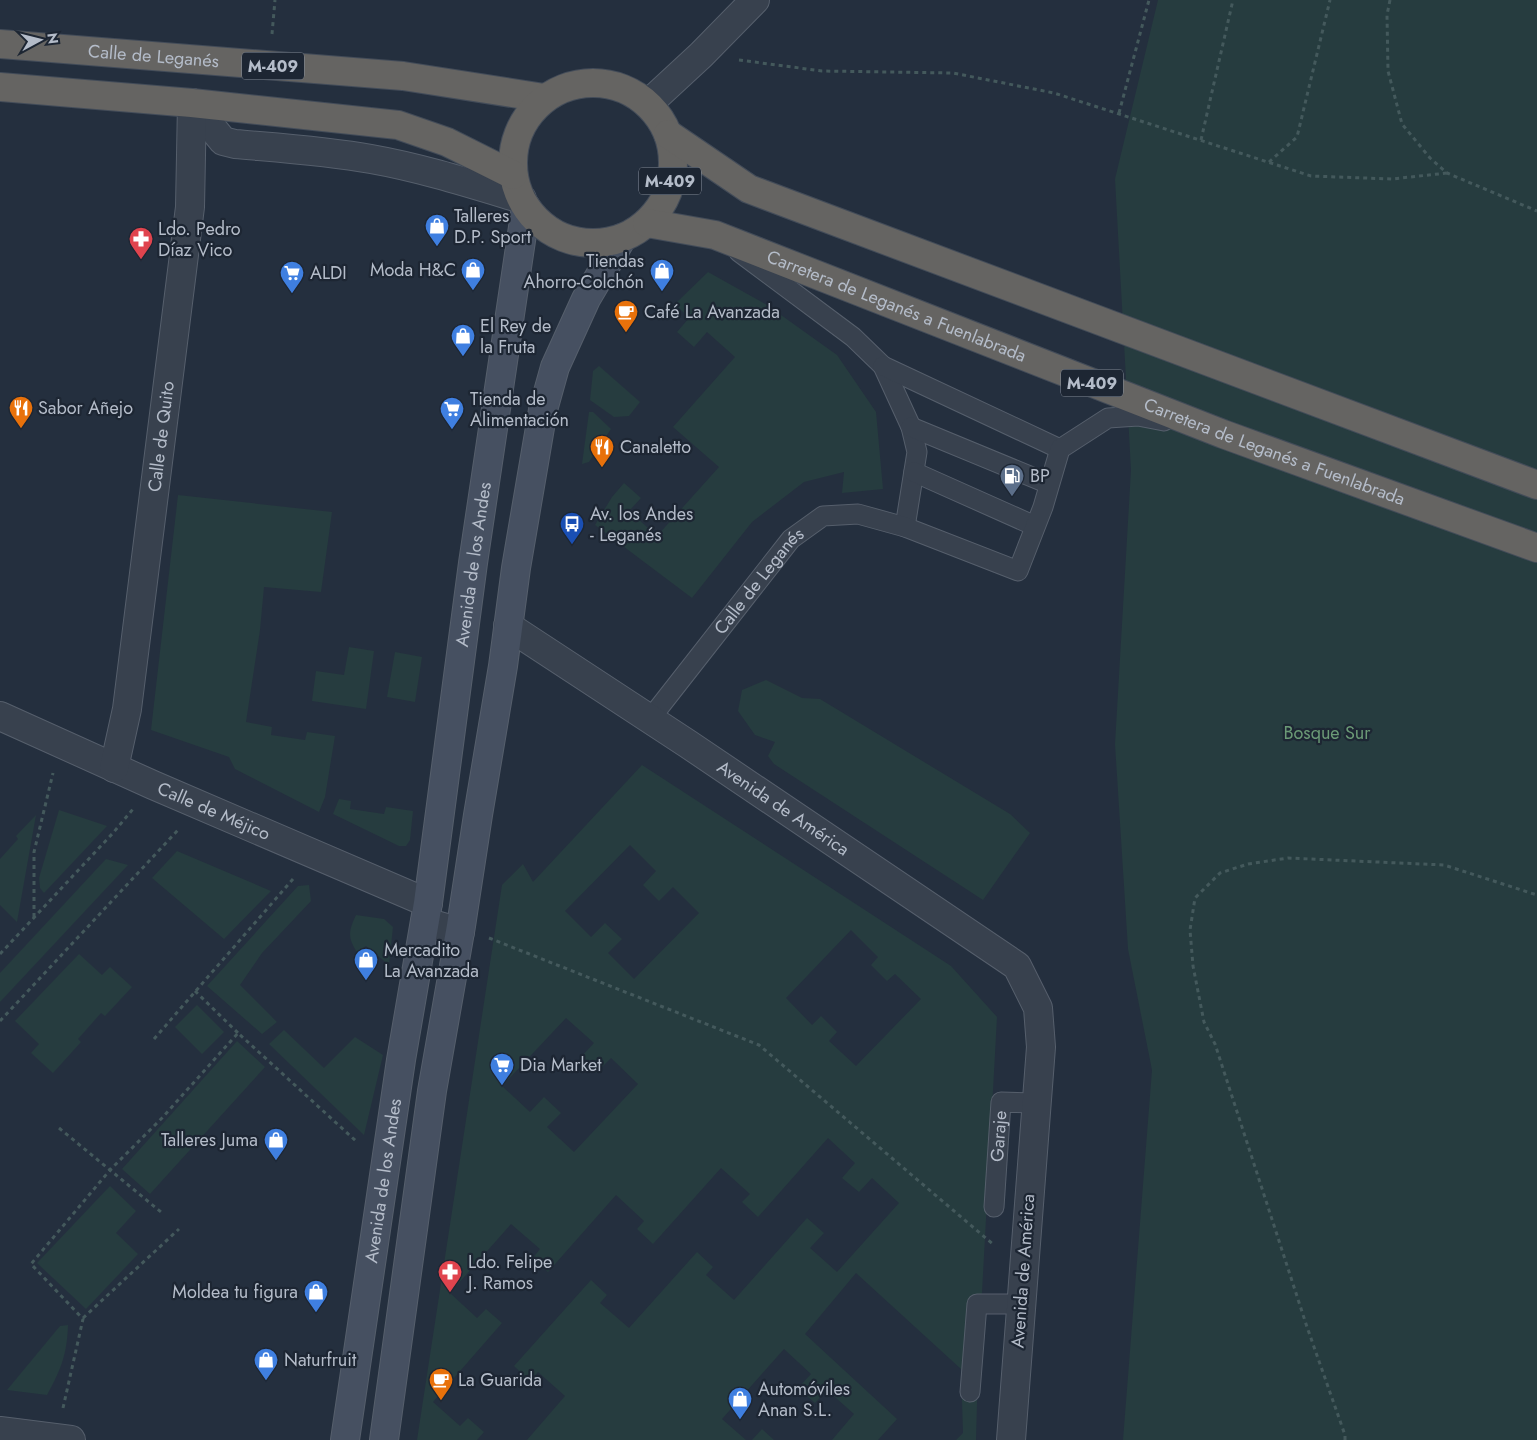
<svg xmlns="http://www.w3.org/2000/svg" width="1537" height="1440" font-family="Jost,sans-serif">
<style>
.green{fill:#263c3f;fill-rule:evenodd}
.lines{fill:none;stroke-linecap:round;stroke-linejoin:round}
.service-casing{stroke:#565f6c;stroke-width:21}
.minor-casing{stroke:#565f6c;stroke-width:30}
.secondary-casing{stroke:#565f6c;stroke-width:30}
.trunk-casing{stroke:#434c59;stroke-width:30}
.path{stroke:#44595c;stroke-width:3;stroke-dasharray:4 4;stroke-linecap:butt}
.service{stroke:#38414e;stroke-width:19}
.minor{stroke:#38414e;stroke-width:28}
.secondary{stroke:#465061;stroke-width:28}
.trunk{stroke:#656462;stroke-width:28}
.labels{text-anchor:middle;stroke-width:4.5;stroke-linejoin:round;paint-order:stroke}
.shield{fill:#1d2633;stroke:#878f9c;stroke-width:1}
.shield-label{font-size:16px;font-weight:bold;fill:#b4bcc9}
.street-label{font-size:18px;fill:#b4bcc9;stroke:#1d2633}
.poi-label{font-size:18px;fill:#b4bcc9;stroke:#1d2633;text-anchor:start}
.park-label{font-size:18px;fill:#6b9a76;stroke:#1d2633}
</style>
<rect width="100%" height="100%" fill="#242f3e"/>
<!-- green -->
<g class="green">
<polygon points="1158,0 1537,0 1537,1440 1123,1440 1152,1070 1128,949 1115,744 1131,470 1115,179"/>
<polygon points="708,272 767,305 837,355 876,412 883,489 842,493 844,472 804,482 752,522 692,598 595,525 612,497 624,483 641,498 629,511 657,536 719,467 673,427 735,357 707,332 694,347 677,332 689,318 675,304"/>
<polygon points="599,366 640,402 629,416 614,417 590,400 593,371"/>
<polygon points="589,412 593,412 611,429 589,462 582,464"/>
<polygon points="178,495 332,512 321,592 264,587 260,630 246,722 272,727 271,735 305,740 307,732 335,736 325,797 319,812 235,769 229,757 151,730"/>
<polygon points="349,647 374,651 366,709 312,701 316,671 344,675"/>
<polygon points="395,652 422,657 415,702 387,697"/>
<polygon points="766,680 802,698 820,699 1010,814 1030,833 983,900 774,764 768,756 775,742 755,735 738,711 742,690"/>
<path d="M 642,765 L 951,966 L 997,1017 L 978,1366 L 976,1440 L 956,1440 L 963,1433 L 961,1369 L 856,1273 L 805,1334 L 897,1419 L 878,1440 L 832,1440 L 854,1414 L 827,1390 L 815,1403 L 798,1388 L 811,1374 L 784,1349 L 722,1419 L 746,1440 L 527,1440 L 565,1396 L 538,1372 L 530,1381 L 514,1366 L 591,1280 L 607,1295 L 600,1303 L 629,1328 L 697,1252 L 713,1267 L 706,1275 L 734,1300 L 807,1218 L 824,1233 L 810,1248 L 837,1272 L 899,1203 L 872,1178 L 859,1192 L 842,1178 L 855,1163 L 828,1138 L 758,1217 L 742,1202 L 750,1194 L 721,1168 L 653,1244 L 637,1229 L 644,1221 L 616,1195 L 548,1272 L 532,1259 L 540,1249 L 511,1224 L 450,1293 L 477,1318 L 486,1309 L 502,1323 L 433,1402 L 460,1426 L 468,1418 L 484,1432 L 477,1440 L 417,1440 L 502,885 L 523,864 L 533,882 ZM 630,845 L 656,871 L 643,885 L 659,901 L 673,887 L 699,913 L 634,979 L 608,953 L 622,939 L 605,923 L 591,937 L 565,911 ZM 851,930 L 878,957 L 871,965 L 887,981 L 895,974 L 921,999 L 856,1066 L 829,1041 L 837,1032 L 821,1016 L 812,1025 L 786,998 ZM 566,1018 L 594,1043 L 580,1058 L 596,1073 L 611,1058 L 638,1084 L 574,1152 L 547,1127 L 561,1113 L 544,1097 L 530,1112 L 502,1086 Z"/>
<polygon points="339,799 351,801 350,809 384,814 386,807 413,811 410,840 406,846 399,846 333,814"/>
<polygon points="59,810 107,826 44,893 40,888 39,878"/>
<polygon points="36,815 17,922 0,905 0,859 18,839 16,836"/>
<polygon points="177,851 271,891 224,939 152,878"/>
<polygon points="106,859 128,865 0,1002 0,973"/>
<polygon points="309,885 311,901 262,953 240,985 277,1022 262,1034 207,986 298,886"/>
<path d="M 356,915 L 384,919 L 393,927 L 389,965 L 366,946 L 357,952 C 347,937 349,930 356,915 Z"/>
<polygon points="79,954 102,975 110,967 132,987 105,1016 101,1013 78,1039 81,1042 53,1073 31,1053 39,1044 15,1021"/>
<polygon points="197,1005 224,1032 202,1054 175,1027"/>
<polygon points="284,1030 324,1068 355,1037 383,1055 364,1135 269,1044"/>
<polygon points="237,1041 265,1067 150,1194 122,1169"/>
<polygon points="110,1186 136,1211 116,1233 138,1254 86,1309 37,1263"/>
<path d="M 68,1325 C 67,1355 61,1369 47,1395 L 7,1390 L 60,1326 Z"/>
<polygon points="762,1429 774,1440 752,1440"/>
</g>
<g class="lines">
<defs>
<g id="service">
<polyline points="739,252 853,337 883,366 911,427 917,452 905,527"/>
<polyline points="883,366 1060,449"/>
<polyline points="911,427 1049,484"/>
<polyline points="914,472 1035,526"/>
<path id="s1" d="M 650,719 L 791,539 L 823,516 L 858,514 L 905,527 L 1018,571 L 1043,507 L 1060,449 L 1108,418 L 1138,416 L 1164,421"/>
<path id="s2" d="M 994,1207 L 1001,1102 L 1037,1103"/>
<polyline points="970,1392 977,1304 1021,1304"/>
</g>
<g id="minor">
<path d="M 192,103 L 223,141 L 235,144 C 280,148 326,151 371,159 C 422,168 472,184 522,199"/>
<polyline points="648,104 701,55 755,0"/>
<path id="s3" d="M 508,626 L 688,744 L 1017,966 L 1038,1008 L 1041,1047 L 1011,1440"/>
<path id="s4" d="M 0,716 L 153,785 L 428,903"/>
<path id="s5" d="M 114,768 L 127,709 L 190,207 L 192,103"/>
<polyline points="425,922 460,932"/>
<polyline points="0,1431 71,1440"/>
</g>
<g id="secondary">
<path id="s6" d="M 345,1440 L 401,1060 L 428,903 L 473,563 L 526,207"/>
<polyline points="384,1440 432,1091 461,926 478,815 503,666 516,568 543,410 555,367 586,299 622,238"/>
</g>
<g id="trunk">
<path id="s7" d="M 0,44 L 403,76 L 544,98"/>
<circle cx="593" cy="163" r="80"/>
<polyline points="0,87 192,103 398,125 447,142 513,175"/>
<polyline points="668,134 749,189 1537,485"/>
<path id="s8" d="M 647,223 L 715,235 L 1223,434 L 1537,548"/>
</g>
</defs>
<!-- service casing -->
<use href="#service" class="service-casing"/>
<!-- minor casing -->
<use href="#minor" class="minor-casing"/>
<!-- secondary casing -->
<use href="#secondary" class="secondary-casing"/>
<!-- trunk casing -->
<use href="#trunk" class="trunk-casing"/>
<!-- path -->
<g class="path">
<polyline points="1390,0 1387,15 1388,71 1402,124 1430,158 1447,173 1537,211"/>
<polyline points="272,34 275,0"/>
<polyline points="739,60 822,71 953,73 1054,93 1311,176 1392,179 1447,173"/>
<polyline points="1119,113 1149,0"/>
<polyline points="1201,140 1233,0"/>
<polyline points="1269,162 1297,137 1330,0"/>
<polyline points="34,917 34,852 53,773"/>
<polyline points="489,938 759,1045 994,1245"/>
<polyline points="0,954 113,833 133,809"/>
<polyline points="195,991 238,1033"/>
<polyline points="0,1021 178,830"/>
<polyline points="154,1039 293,879"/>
<polyline points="59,1128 161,1212"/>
<polyline points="83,1318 179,1229"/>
<polyline points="63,1408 83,1319 31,1264 110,1170 162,1118 238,1033 357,1142"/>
<polyline points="1345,1440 1345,1435 1307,1327 1215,1044 1204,1022 1193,966 1190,930 1195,898 1220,873 1248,864 1288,858 1444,865 1537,895"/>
</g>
<!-- service -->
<use href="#service" class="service"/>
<!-- minor -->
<use href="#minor" class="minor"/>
<!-- secondary -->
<use href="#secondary" class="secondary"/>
<!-- trunk -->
<use href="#trunk" class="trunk"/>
</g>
<!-- icons -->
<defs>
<symbol id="shop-pin" viewBox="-11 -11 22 30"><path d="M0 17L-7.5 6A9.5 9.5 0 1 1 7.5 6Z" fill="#3f7fe0" stroke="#1d2633"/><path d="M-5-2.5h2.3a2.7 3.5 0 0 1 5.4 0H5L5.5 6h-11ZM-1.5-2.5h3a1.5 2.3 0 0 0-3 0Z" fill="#fff"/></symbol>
<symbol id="pharmacy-pin" viewBox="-11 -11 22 30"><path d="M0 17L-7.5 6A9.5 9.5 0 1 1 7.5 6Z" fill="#e0444e" stroke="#1d2633"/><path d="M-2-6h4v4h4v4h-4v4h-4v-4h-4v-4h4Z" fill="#fff"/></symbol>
<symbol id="supermarket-pin" viewBox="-11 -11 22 30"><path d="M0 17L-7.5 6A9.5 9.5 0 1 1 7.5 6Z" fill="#3f7fe0" stroke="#1d2633"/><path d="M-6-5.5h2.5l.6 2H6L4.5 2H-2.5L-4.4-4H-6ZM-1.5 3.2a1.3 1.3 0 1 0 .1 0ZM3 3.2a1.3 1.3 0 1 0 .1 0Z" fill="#fff"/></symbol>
<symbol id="cafe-pin" viewBox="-11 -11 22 30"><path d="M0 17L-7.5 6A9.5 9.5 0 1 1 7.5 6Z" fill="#e8710a" stroke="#1d2633"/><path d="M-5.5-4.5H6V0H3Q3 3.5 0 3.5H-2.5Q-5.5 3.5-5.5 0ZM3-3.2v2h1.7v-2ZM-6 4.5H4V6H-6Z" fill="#fff"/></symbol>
<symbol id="restaurant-pin" viewBox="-11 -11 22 30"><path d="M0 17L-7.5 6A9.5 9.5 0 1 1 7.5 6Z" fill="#e8710a" stroke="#1d2633"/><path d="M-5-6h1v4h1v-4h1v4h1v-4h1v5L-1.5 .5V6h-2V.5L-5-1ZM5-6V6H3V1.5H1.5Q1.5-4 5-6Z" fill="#fff"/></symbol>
<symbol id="fuel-pin" viewBox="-11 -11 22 30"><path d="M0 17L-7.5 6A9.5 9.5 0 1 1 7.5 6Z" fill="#5c6f8a" stroke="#1d2633"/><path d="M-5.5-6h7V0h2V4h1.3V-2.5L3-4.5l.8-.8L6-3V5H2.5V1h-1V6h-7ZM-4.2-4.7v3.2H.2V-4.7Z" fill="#fff"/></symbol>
<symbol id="bus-pin" viewBox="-11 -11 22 30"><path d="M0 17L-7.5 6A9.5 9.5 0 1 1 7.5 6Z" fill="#1a4fb4" stroke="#1d2633"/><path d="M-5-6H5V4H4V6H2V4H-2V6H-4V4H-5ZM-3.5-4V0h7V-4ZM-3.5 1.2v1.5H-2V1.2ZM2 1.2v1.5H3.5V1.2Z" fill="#fff"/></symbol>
</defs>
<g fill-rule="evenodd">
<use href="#shop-pin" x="423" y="212" width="28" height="38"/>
<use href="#pharmacy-pin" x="127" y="225" width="28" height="38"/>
<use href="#shop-pin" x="459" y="256" width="28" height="38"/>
<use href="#shop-pin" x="648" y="257" width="28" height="38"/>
<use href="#supermarket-pin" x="278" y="259" width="28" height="38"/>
<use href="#cafe-pin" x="612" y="298" width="28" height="38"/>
<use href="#shop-pin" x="449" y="322" width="28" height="38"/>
<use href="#restaurant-pin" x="7" y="394" width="28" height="38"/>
<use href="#supermarket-pin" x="438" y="395" width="28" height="38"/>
<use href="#restaurant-pin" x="588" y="433" width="28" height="38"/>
<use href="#fuel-pin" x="998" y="462" width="28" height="38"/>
<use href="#bus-pin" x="558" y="510" width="28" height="38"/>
<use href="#shop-pin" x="352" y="946" width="28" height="38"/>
<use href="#supermarket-pin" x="488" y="1051" width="28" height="38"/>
<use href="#shop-pin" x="262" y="1126" width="28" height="38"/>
<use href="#pharmacy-pin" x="436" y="1258" width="28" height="38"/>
<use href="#shop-pin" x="302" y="1278" width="28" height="38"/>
<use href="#shop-pin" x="252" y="1346" width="28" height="38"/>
<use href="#cafe-pin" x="427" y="1366" width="28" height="38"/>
<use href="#shop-pin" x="726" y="1385" width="28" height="38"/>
</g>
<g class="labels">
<!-- shield labels -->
<g class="shield">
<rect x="242" y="52.5" width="62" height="27" rx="4"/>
<rect x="639" y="167.5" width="62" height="27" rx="4"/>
<rect x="1061" y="369.5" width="62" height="27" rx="4"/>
</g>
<g class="shield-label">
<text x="273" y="72">M-409</text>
<text x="670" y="187">M-409</text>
<text x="1092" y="389">M-409</text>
</g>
<!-- street labels -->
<g class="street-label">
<text dy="6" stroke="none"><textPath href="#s7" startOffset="154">Calle de Leganés</textPath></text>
<text dy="6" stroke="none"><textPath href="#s8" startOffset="264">Carretera de Leganés a Fuenlabrada</textPath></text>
<text dy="6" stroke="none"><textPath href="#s5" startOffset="335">Calle de Quito</textPath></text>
<text dy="6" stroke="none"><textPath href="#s8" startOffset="669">Carretera de Leganés a Fuenlabrada</textPath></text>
<text dy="6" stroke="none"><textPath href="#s6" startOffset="885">Avenida de los Andes</textPath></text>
<text dy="6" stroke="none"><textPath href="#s1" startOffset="176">Calle de Leganés</textPath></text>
<text dy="6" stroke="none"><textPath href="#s3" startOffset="330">Avenida de América</textPath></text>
<text dy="6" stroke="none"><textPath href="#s4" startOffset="234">Calle de Méjico</textPath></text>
<text dy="6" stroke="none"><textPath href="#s2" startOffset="71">Garaje</textPath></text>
<text dy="6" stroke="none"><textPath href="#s6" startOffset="262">Avenida de los Andes</textPath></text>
<text transform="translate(1023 1271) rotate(-86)" y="6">Avenida de América</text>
</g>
<!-- poi labels -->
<g class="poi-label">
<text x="454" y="222">Talleres<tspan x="454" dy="21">D.P. Sport</tspan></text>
<text x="158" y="235">Ldo. Pedro<tspan x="158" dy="21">Díaz Vico</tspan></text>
<text x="644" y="267" text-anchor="end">Tiendas<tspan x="644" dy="21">Ahorro-Colchón</tspan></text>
<text x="456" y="276" text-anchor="end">Moda H&amp;C</text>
<text x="310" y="279">ALDI</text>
<text x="644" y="318">Café La Avanzada</text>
<text x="480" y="332">El Rey de<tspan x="480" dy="21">la Fruta</tspan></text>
<text x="470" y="405">Tienda de<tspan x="470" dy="21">Alimentación</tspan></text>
<text x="38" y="414">Sabor Añejo</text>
<text x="620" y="453">Canaletto</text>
<text x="1030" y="482">BP</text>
<text x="590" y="520">Av. los Andes<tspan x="590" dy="21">- Leganés</tspan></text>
<text x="384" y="956">Mercadito<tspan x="384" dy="21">La Avanzada</tspan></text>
<text x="520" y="1071">Dia Market</text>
<text x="258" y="1146" text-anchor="end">Talleres Juma</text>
<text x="468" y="1268">Ldo. Felipe<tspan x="468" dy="21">J. Ramos</tspan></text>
<text x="298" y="1298" text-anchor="end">Moldea tu figura</text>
<text x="284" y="1366">Naturfruit</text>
<text x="458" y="1386">La Guarida</text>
<text x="758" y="1395">Automóviles<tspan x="758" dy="21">Anan S.L.</tspan></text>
</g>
<!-- park labels -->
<g class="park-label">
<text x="1327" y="739">Bosque Sur</text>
</g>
</g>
<!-- north arrow -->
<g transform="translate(40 40) rotate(83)" stroke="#1d2633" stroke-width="4" paint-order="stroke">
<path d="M0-4L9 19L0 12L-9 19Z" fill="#b4bcc9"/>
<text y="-8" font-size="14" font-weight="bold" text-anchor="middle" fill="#b4bcc9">N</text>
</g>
</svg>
